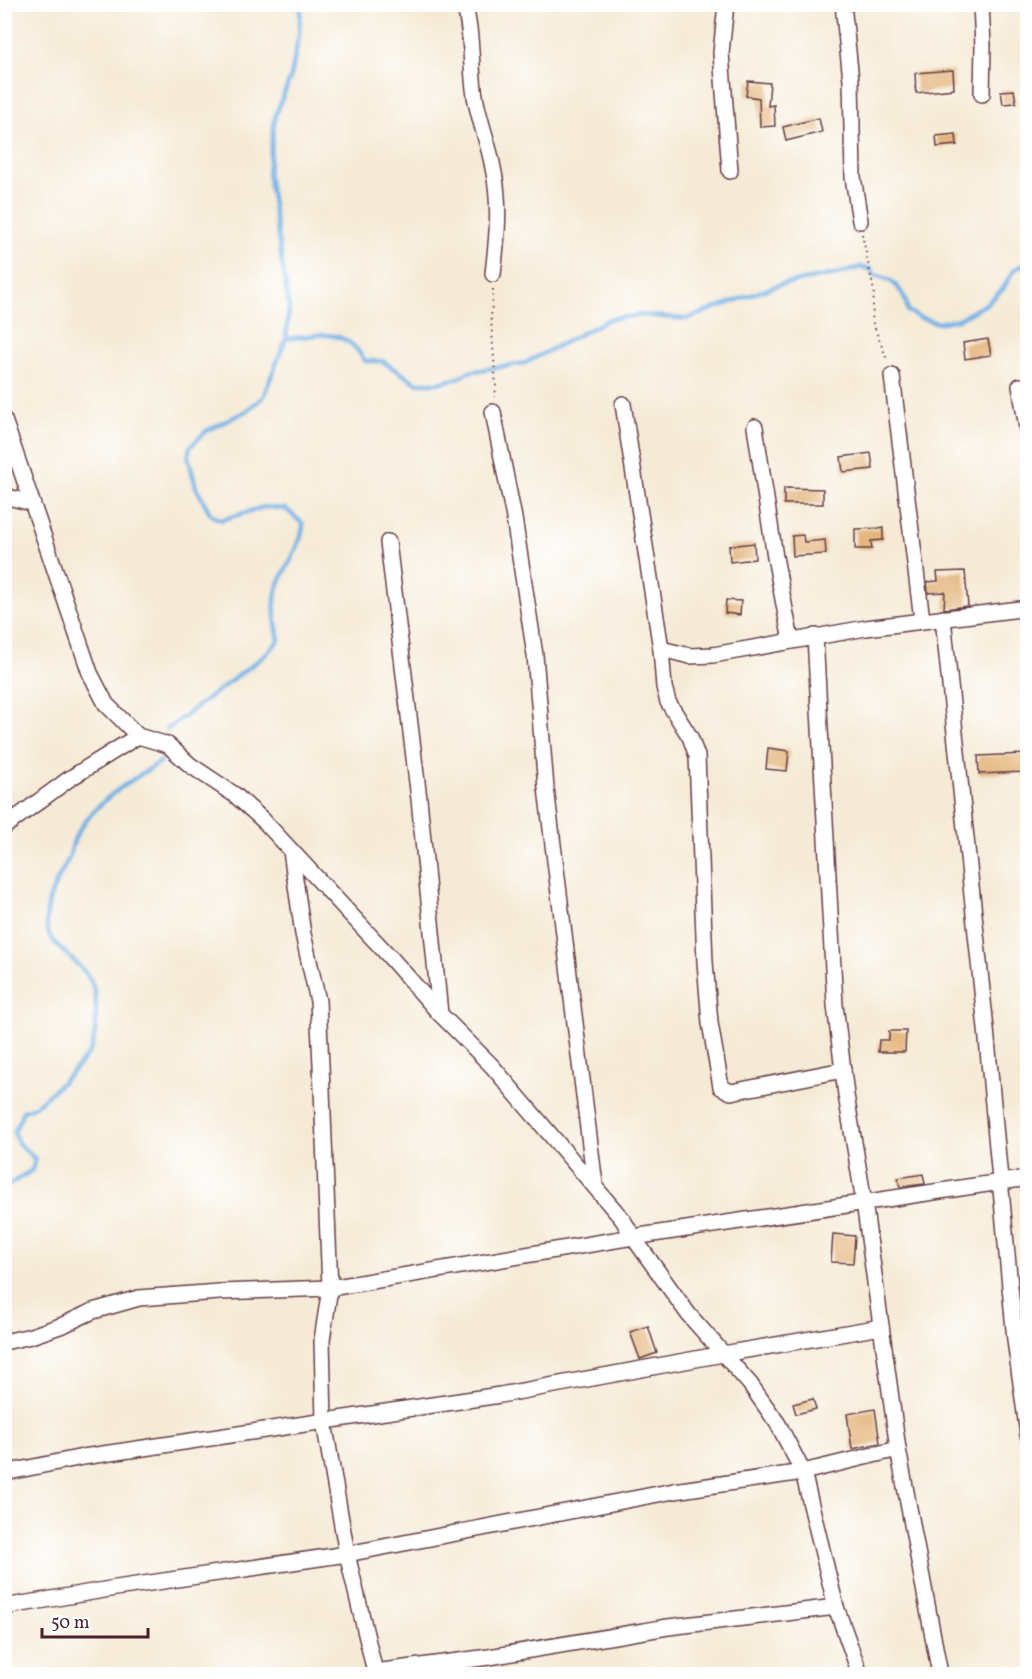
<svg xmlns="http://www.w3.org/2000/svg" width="1032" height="1679" font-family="Vollkorn,serif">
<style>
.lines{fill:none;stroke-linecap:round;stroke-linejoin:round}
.stream{stroke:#73b1e5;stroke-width:4.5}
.building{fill:#e4b67e}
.minor-casing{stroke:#643d44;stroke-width:18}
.path{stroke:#643d44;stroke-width:2;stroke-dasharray:1.5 4.5;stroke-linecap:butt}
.minor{stroke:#fff;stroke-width:15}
</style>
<rect width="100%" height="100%" fill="#fff"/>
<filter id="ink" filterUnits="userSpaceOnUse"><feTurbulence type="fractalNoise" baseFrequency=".0167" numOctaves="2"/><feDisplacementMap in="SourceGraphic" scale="12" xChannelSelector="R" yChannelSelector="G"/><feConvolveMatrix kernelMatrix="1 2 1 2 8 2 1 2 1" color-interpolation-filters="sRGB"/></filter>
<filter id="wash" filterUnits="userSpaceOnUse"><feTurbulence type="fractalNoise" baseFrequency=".008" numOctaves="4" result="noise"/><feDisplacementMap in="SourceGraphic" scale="24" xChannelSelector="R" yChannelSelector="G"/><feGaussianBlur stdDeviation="1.35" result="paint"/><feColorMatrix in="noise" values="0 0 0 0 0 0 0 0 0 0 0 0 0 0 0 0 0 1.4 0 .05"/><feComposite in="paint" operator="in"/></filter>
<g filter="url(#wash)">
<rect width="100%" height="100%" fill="#f5ead5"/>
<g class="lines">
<!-- stream -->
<g class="stream">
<path d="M 286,339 C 320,335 345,326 365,361 L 382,361 L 417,383 L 438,383 L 459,378 L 468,372 L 525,363 L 609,319 L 641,315 L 686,319 L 778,285 L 841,273 L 861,267 L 871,269 L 874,275 C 894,278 905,292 908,311 L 918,317 L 938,323 L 959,319 L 986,304 L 1003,289 L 1013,271 L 1028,261"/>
<path d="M 167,729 L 264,656 L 279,640 C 276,625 272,605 277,589 C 284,567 302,548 303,524 L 286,509 L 264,507 L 221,520 L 211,515 L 196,487 L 188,456 L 190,447 L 206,431 L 246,411 L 263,397 L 286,339 L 289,307 L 268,173 L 275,116 L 291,76 L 299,35 L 301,4"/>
<path d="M 4,1188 L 32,1170 L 35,1159 L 18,1143 L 14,1133 L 23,1111 C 27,1110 32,1108 35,1106 C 46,1098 85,1061 90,1051 C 97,1037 98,998 92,984 C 84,963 49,946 47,928 C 44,902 56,882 68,860 C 72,852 72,842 77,834 C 96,800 130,781 162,761"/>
</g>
</g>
<g id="blocks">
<!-- building -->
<g class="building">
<polygon points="953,70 954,89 916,93 915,73"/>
<polygon points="748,81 770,83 768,106 774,105 775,126 760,127 759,98 746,96"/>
<polygon points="1014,90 1016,103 1003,104 1001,91"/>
<polygon points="819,118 822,132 786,141 783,127"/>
<polygon points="956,134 957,145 937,147 936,136"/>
<polygon points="988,339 991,355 965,359 963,343"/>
<polygon points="871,453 873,469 843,472 841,457"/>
<polygon points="784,488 823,489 823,504 784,504"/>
<polygon points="883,528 883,540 871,541 872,549 855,549 855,529"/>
<polygon points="803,535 804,542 825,540 826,554 793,556 792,536"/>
<polygon points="754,543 755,559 730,562 729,546"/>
<polygon points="965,571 968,606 944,609 945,592 928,593 927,582 938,581 937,572"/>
<polygon points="726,600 741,601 740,615 725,613"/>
<polygon points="768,748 789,751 787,771 766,769"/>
<polygon points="1028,754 1028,772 979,774 978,756"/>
<polygon points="889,1031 906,1031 905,1052 878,1052 879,1040 889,1040"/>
<polygon points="923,1174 925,1184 900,1187 898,1178"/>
<polygon points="833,1234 855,1236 853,1263 831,1262"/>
<polygon points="648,1326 657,1353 640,1359 630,1332"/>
<polygon points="813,1399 816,1409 796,1414 793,1404"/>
<polygon points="875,1409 880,1443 852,1449 847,1414"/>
</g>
</g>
</g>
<g filter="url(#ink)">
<use href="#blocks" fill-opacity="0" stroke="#643d44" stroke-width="1.5"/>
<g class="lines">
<defs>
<g id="minor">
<path d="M 464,4 C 473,35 470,65 475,96 C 479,121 489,144 493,168 C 501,203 497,239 493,274"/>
<polyline points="726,4 721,53 730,171"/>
<polyline points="843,4 851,80 853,177 860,221"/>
<polyline points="981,4 983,46 982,94"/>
<polyline points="892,376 922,620"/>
<polyline points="1020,386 1028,434"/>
<polyline points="623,404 661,649 664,687 668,702 690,737 697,756 705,962 710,1023 721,1087 731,1092 843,1070"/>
<polyline points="493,412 514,518 535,655 546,788 595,1185"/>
<polyline points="4,420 90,673 106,704 138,736 168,745 190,765 235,795 263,820 390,957 440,1014 492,1066 623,1220 633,1237 689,1315 750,1384 778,1424 803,1472 836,1607 860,1674"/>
<polyline points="755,427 775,557 791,641"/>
<polyline points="4,496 32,503"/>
<polyline points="388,542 419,799 440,1014"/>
<polyline points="943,618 986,1029 1015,1340 1028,1435"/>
<polyline points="815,636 835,1005 846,1095 864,1202 898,1449 940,1674"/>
<polyline points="661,649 690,656 713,655 866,628 1028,608"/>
<polyline points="4,827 69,779 138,736"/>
<polyline points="291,851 303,934 318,1001 321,1065 330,1288 322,1340 324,1422 347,1554 375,1672 489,1657 668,1627 836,1607"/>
<polyline points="4,1342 31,1336 63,1325 93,1311 139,1298 219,1292 330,1288 633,1237 1028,1178"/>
<polyline points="4,1473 83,1457 500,1395 723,1354 881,1327"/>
<polyline points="4,1607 116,1588 347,1554 674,1491 803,1472 898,1449"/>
</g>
</defs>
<!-- minor casing -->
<use href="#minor" class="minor-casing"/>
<!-- path -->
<g class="path">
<polyline points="862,234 874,291 872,321 888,362"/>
<polyline points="493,289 491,319 496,386 495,397"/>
</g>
<!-- minor -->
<use href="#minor" class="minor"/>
</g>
</g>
<!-- margin -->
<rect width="1032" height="1679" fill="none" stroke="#fff" stroke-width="24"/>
<!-- scale -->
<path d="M42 1628v9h106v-9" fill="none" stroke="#4a1f2b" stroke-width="3"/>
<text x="51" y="1628" font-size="18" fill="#4a1f2b" stroke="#ffffff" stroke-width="4.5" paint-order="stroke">50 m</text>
</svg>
